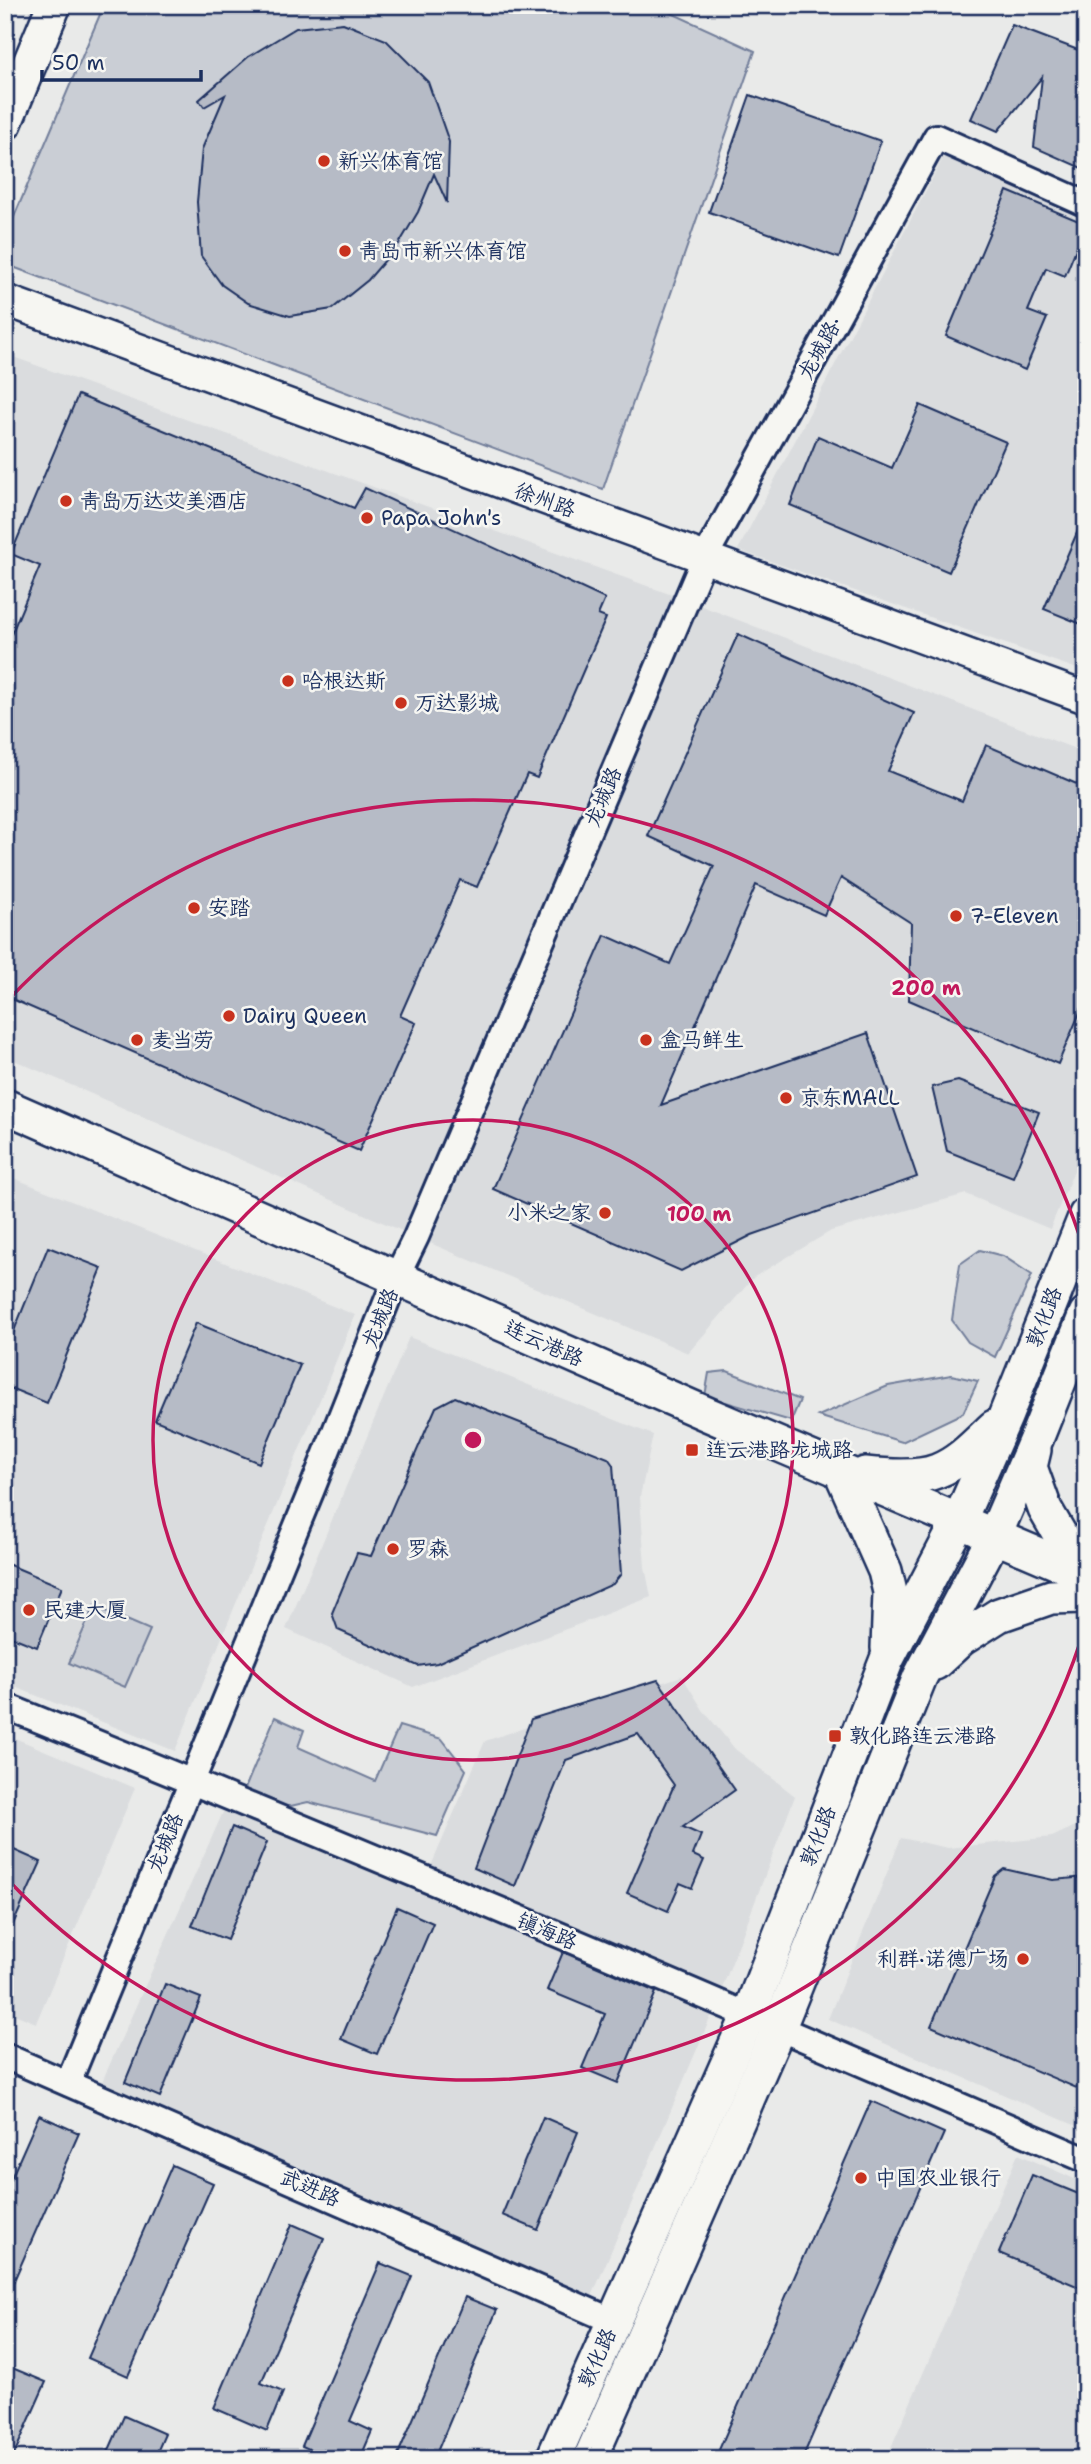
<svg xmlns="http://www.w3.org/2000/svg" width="1091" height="2464" font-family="'Shantell Sans','LXGW WenKai TC',sans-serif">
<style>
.built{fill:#dadcde}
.green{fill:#caced5;stroke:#727e9a;stroke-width:2}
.building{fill:#b6bbc6;stroke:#1b2f5e;stroke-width:2}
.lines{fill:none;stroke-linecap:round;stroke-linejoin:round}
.minor-casing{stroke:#1b2f5e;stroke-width:30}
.tertiary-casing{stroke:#1b2f5e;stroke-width:35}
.secondary-casing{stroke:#1b2f5e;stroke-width:38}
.minor{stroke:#f6f6f2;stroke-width:24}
.tertiary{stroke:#f6f6f2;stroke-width:30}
.secondary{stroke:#f6f6f2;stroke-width:33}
.ring{fill:none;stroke:#c2185b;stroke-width:3.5}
.poi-dot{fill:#c8321e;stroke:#f6f6f2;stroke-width:2.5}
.labels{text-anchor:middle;stroke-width:5;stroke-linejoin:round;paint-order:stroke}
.poi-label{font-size:21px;fill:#1b2f5e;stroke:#f6f6f2;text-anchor:start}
.street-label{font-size:21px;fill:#1b2f5e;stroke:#f6f6f2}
.centre{fill:#c2185b;stroke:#f6f6f2;stroke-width:3.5}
.ring-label{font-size:21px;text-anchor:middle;font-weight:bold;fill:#c2185b;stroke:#f6f6f2;stroke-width:5;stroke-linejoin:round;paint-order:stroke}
</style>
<rect width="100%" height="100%" fill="#e9eae9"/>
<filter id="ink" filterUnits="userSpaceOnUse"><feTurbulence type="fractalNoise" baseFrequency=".0143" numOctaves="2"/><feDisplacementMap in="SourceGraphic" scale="14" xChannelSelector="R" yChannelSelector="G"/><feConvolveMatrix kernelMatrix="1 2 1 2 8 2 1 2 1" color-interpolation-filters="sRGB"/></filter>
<g filter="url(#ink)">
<!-- built -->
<g class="built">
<polygon points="945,154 1086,222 1086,672 738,550"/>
<polygon points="5,354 686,600 1086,753 1086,1141 1050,1229 966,1194 831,1231 754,1277 688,1353 416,1237 5,1056"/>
<polygon points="6,1175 355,1315 175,1751 5,1683"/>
<polygon points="409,1337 653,1435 640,1497 645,1567 651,1597 413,1687 286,1629"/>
<polygon points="682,1676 703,1710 735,1749 795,1796 717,2002 587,2308 96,2095 229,1799 425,1880 485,1741"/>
<polygon points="5,1734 135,1788 36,2023 5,2010"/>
<polygon points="1086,1821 1086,2130 828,2019 901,1838 948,1848 1052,1837"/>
<polygon points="1018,2154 1086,2184 1086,2459 886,2459"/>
</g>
<!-- green -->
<g class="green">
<polygon points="104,5 654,5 755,51 603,489 5,264 5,238"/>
<polygon points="980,1250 1003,1256 1032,1275 995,1357 968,1342 952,1320 960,1264"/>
<polygon points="727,1371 800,1400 791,1421 705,1396 709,1373"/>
<polygon points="951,1375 978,1381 963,1413 902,1442 818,1416 888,1386"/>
<polygon points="94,1606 150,1630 125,1687 69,1663"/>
<polygon points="275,1717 304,1730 298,1747 375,1781 399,1726 442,1739 466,1770 437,1836 308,1802 282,1808 244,1791"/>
</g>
<!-- building -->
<g class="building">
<polygon points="343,23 386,40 428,82 449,142 447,203 434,174 418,212 399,244 368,280 332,309 290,316 248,303 222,285 201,256 197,202 202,149 225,95 204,107 199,100 248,57 296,28"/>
<polygon points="1012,25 1086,53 1086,170 1034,147 1042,77 998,131 971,119"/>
<polygon points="750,95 881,141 839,258 709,212"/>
<polygon points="1007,191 1086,224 1065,276 1046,268 1028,311 1047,318 1025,370 946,336"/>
<polygon points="78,395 354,508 365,488 605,599 598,615 606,618 537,778 527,774 477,887 460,880 400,1016 416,1023 359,1151 5,996 5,649 40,566 11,554"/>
<polygon points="920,405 1006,442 949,572 790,505 818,436 892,468"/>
<polygon points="1086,512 1086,626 1044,609"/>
<polygon points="738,634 914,713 888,771 962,801 986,745 1086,788 1086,998 1058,1064 909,1000 911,923 841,878 824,915 756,885 661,1105 868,1033 917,1177 752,1235 681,1271 493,1189 605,935 670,964 714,866 648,836"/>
<polygon points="958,1081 1039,1112 1013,1177 947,1151 932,1087"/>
<polygon points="48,1247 102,1268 47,1403 5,1386 5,1353"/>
<polygon points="196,1323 300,1365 259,1463 155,1420"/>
<polygon points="455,1397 608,1458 613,1465 621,1574 613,1584 437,1663 418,1666 338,1630 332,1613 357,1553 371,1556 436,1407"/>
<polygon points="5,1563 62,1587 37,1647 5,1634"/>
<polygon points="658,1680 735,1790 683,1827 701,1835 693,1855 704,1860 692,1888 680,1883 668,1911 627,1893 674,1785 638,1734 566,1760 515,1886 474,1868 531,1719"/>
<polygon points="232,1827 267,1842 227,1940 192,1926"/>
<polygon points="5,1846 41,1862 5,1942"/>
<polygon points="1004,1869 1053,1880 1086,1877 1086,2092 931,2026 988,1892 995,1876"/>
<polygon points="397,1907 433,1923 377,2054 341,2039"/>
<polygon points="563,1952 656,1992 618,2083 582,2068 605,2014 547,1990"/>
<polygon points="165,1984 201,1998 160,2097 125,2082"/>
<polygon points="871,2101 944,2133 802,2459 715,2459"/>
<polygon points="39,2115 79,2133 5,2301 5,2192"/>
<polygon points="543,2117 578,2132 538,2230 502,2215"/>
<polygon points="172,2165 213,2183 128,2376 88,2358"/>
<polygon points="1032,2175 1086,2197 1086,2290 999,2253"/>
<polygon points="292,2224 324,2238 261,2383 283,2392 267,2431 214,2408"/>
<polygon points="380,2263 412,2276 350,2421 372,2431 360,2459 332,2459 302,2446"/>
<polygon points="465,2297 497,2310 434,2459 396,2459"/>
<polygon points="5,2365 46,2382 12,2459 5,2459"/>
<polygon points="124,2416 165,2434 154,2459 105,2459"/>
</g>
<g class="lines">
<defs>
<g id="minor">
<path d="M 5,1706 C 368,1852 727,2005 1086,2160"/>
<polyline points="5,2056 613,2321"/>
<polyline points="68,2083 312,1489 396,1278 416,1237 704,559 936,137 1086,204"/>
</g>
<polyline id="tertiary" points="5,300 1086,698"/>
<g id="secondary">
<polyline points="5,123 54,5"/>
<polyline points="5,1106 707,1414 1086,1575"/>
<polyline points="1034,1450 1030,1467 1045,1509 1070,1552 1086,1563"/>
<polyline points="841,1472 885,1571 890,1592 888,1648"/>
<path d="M 865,1474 C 885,1476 918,1479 937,1471 C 959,1463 977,1443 994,1427"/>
<polyline points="935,1663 961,1639 999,1615 1051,1597 1086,1596"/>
<polyline points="553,2459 749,2015 887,1659 959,1521 1005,1417 1086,1215"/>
<polyline points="590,2459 779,2027 920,1677 994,1537 1037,1437 1086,1314"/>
</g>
</defs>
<!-- minor casing -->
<use href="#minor" class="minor-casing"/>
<!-- tertiary casing -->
<use href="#tertiary" class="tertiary-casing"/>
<!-- secondary casing -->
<use href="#secondary" class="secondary-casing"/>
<!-- minor -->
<use href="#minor" class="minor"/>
<!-- tertiary -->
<use href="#tertiary" class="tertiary"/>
<!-- secondary -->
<use href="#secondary" class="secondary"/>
</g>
</g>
<!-- distance rings -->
<g class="ring">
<circle cx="473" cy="1440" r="320"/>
<path d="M1085 1627A640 640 0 0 1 9 1881M9 999A640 640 0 0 1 1085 1253"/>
</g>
<!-- markers -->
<g class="poi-dot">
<circle cx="324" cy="161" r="7"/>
<circle cx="345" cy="251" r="7"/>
<circle cx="66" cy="501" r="7"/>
<circle cx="367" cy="518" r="7"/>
<circle cx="288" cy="681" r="7"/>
<circle cx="401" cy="703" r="7"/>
<circle cx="194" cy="908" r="7"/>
<circle cx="956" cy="916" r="7"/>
<circle cx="229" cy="1016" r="7"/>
<circle cx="137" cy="1040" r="7"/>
<circle cx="646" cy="1040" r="7"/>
<circle cx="786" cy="1098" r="7"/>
<circle cx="605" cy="1213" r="7"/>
<rect x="685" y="1443" width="14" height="14" rx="3.5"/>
<circle cx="393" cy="1549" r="7"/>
<circle cx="29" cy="1610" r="7"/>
<rect x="828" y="1729" width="14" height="14" rx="3.5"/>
<circle cx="1023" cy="1959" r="7"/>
<circle cx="861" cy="2178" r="7"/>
</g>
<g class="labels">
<!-- poi labels -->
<g class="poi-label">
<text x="338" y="168">新兴体育馆</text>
<text x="359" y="258">青岛市新兴体育馆</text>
<text x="80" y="508">青岛万达艾美酒店</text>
<text x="381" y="525">Papa John's</text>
<text x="302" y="688">哈根达斯</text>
<text x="415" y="710">万达影城</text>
<text x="208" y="915">安踏</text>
<text x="970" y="923">7-Eleven</text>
<text x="243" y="1023">Dairy Queen</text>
<text x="151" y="1047">麦当劳</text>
<text x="660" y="1047">盒马鲜生</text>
<text x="800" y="1105">京东MALL</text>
<text x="591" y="1220" text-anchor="end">小米之家</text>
<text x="706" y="1457">连云港路龙城路</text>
<text x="407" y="1556">罗森</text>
<text x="43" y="1617">民建大厦</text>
<text x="849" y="1743">敦化路连云港路</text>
<text x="1009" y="1966" text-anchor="end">利群·诺德广场</text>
<text x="875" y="2185">中国农业银行</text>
</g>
<!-- street labels -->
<g class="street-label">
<text transform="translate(820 348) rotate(-61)" y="7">龙城路·</text>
<text transform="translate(545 500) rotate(20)" y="7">徐州路</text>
<text transform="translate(603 797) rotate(-67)" y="7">龙城路</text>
<text transform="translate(1044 1317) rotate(-69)" y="7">敦化路</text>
<text transform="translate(380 1318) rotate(-68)" y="7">龙城路</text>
<text transform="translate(544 1343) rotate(24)" y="7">连云港路</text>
<text transform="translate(818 1836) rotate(-69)" y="7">敦化路</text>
<text transform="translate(165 1843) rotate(-68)" y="7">龙城路</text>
<text transform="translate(547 1931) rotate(23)" y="7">镇海路</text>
<text transform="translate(310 2188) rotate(23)" y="7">武进路</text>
<text transform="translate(597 2358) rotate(-66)" y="7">敦化路</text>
</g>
</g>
<circle cx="473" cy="1440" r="10" class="centre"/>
<g class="ring-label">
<text x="926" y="995">200 m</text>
<text x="699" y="1221">100 m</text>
</g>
<!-- margin -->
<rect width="1091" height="2464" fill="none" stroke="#f6f6f2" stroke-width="28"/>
<rect x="14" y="14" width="1063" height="2436" fill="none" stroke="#1b2f5e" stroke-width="2.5" filter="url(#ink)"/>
<!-- scale -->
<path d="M42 70v10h159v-10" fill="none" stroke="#1b2f5e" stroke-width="3.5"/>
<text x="52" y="70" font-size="21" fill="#1b2f5e" stroke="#f6f6f2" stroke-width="5" paint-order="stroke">50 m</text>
</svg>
